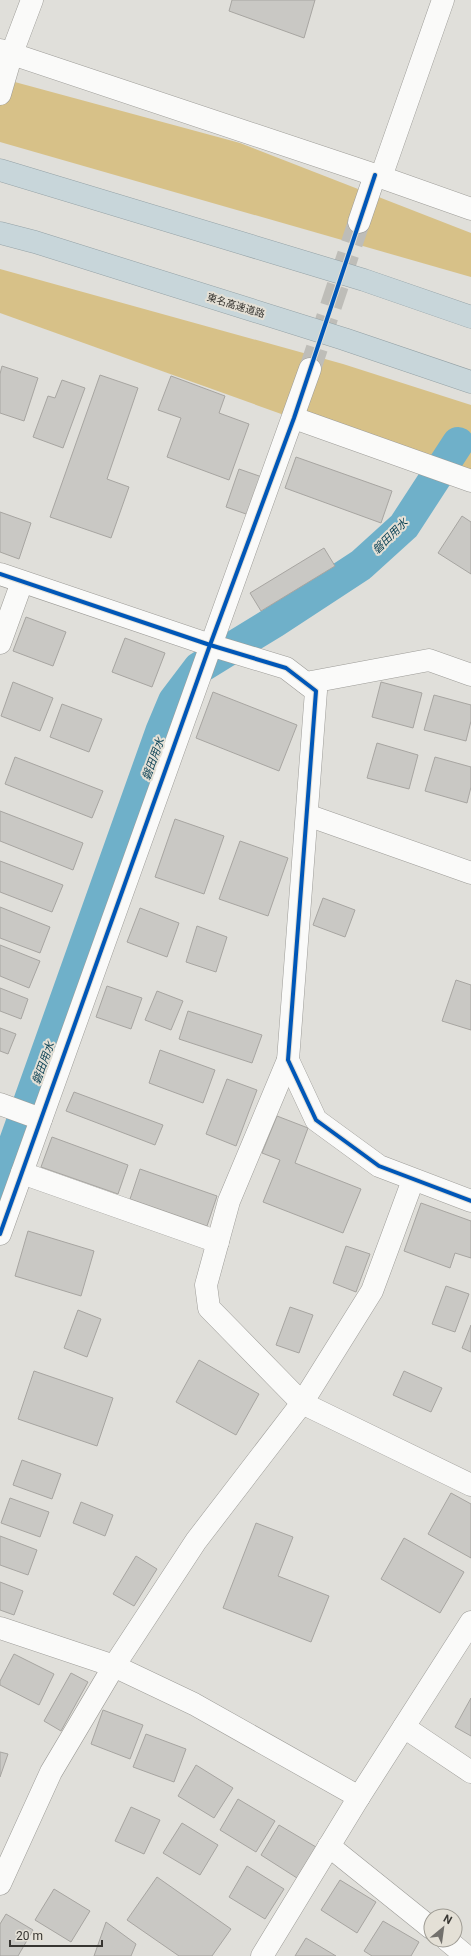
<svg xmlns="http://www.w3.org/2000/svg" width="471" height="1956" font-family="Roboto,'Noto Sans JP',sans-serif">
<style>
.green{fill:#d7c188}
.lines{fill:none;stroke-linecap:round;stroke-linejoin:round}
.canal{stroke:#6fb0c9;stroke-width:32}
.building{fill:#c9c8c4;stroke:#a7a5a1}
.street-tunnel{stroke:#bebdb8;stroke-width:22;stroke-dasharray:22 11;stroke-linecap:butt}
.street-casing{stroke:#9d9c98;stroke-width:23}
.secondary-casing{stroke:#9d9c98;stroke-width:23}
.highway-casing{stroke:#95a2a6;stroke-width:23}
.street{stroke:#fafaf9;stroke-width:22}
.secondary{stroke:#fafaf9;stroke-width:22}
.highway{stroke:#c8d6da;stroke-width:22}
.cycleway-casing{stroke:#e4e0d6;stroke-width:6}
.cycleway{stroke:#0057b8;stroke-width:4}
.labels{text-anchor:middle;stroke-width:4;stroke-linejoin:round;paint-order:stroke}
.street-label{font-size:10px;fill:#373531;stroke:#e4e0d6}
.water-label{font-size:11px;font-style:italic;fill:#073f53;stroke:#e4e0d6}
</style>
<rect width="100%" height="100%" fill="#e0dfda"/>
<!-- green -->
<g class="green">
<polygon points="0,78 240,143 471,233 471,277 0,142"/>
<polygon points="0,269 343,364 471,405 471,471 340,435 0,313"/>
</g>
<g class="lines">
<!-- canal -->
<polyline class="canal" points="0,1184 161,732 174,701 199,668 274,622 361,565 404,526 458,443"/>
</g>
<!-- building -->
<g class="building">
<polygon points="232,0 315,0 304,38 229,11"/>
<polygon points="2,366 38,378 24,421 0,413 0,374"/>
<polygon points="100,375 138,388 107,479 129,487 111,538 50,517"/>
<polygon points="171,376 225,396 219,413 249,424 229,480 167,457 181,418 158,410"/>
<polygon points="62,380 85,388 63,448 33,437 48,396 55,398"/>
<polygon points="296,457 392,491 381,523 285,488"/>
<polygon points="239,469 262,477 249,515 226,507"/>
<polygon points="0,512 31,523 19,559 0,552"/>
<polygon points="462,516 471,522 471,574 438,553"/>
<polygon points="324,548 335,566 261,611 250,593"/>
<polygon points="26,617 66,632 53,666 13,651"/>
<polygon points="125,638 165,653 152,687 112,672"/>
<polygon points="13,682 53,698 40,731 1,716"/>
<polygon points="381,682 422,693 413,728 372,717"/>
<polygon points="213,692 297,725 279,771 196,738"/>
<polygon points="434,695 471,705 471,721 466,741 424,730"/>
<polygon points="62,704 102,719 89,752 50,737"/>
<polygon points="377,743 418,755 409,789 367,778"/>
<polygon points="15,757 103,791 92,818 5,784"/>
<polygon points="435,757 471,767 471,787 467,803 425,791"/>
<polygon points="0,811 83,843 73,870 0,841"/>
<polygon points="175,819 224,836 204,894 155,877"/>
<polygon points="240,841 288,858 268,916 219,899"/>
<polygon points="0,861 63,885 52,912 0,892"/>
<polygon points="323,898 355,910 345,937 313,925"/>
<polygon points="0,907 50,927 40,953 0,938"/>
<polygon points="140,908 179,923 167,957 127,942"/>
<polygon points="197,926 227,937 216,972 186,962"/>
<polygon points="0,945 40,961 29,988 0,976"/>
<polygon points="456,980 471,985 471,1030 442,1021"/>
<polygon points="107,986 142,998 131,1029 96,1017"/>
<polygon points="0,988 28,999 21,1019 0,1011"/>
<polygon points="157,991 183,1001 171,1030 145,1020"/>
<polygon points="188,1011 262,1035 252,1063 179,1039"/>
<polygon points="0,1028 16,1034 8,1054 0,1051"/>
<polygon points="160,1050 215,1070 203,1103 149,1083"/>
<polygon points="227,1079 257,1090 236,1146 206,1134"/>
<polygon points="74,1092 163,1125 155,1145 66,1111"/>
<polygon points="277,1116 308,1128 295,1163 361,1189 343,1233 263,1202 280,1160 262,1153"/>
<polygon points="52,1137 128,1165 118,1194 41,1167"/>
<polygon points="140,1169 217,1196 207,1226 130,1199"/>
<polygon points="421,1203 471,1221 471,1258 455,1253 450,1268 404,1251"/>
<polygon points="28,1231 94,1251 81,1296 15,1276"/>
<polygon points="346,1246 370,1254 356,1292 333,1283"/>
<polygon points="446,1286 469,1294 455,1332 432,1324"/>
<polygon points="290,1307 313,1315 299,1353 276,1345"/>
<polygon points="78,1310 101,1319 87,1357 64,1348"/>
<polygon points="471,1325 471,1352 462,1348"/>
<polygon points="199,1360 259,1394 236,1435 176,1402"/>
<polygon points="34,1371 113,1398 97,1446 18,1419"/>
<polygon points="404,1371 442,1388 431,1412 393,1395"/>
<polygon points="22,1460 61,1474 52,1499 13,1485"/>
<polygon points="451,1493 471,1504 471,1558 428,1534"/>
<polygon points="10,1498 49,1512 40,1537 1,1523"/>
<polygon points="81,1502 113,1515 105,1536 73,1523"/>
<polygon points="256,1523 293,1537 278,1576 329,1596 311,1642 223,1608"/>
<polygon points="0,1536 37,1550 28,1575 0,1565"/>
<polygon points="404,1538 464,1572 440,1613 381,1579"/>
<polygon points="136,1556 157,1569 134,1606 113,1594"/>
<polygon points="0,1582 23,1591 14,1615 0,1610"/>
<polygon points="14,1654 54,1674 39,1705 0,1685 0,1681"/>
<polygon points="71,1673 88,1682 61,1731 44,1721"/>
<polygon points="471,1698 471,1736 455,1727"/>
<polygon points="103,1710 143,1725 130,1759 91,1744"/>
<polygon points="146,1734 186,1749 174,1782 133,1767"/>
<polygon points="0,1752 8,1754 0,1777"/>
<polygon points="196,1765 233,1788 214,1818 178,1796"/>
<polygon points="238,1799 275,1821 256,1852 220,1830"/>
<polygon points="131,1807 160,1820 144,1854 115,1841"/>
<polygon points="182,1823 218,1845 200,1875 163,1853"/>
<polygon points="279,1825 316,1847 297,1878 261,1855"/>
<polygon points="247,1866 284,1889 265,1919 229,1897"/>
<polygon points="157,1877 231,1929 212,1956 179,1956 127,1920"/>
<polygon points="340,1880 376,1902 357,1933 321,1910"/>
<polygon points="54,1889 90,1911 71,1942 35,1920"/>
<polygon points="6,1914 33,1930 18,1956 0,1956 0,1924"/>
<polygon points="383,1921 419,1942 411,1956 372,1956 364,1951"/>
<polygon points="106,1922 136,1944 131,1956 94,1956"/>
<polygon points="306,1938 336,1956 295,1956"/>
</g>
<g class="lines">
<!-- street-tunnel -->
<polyline class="street-tunnel" points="310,369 359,222"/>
<defs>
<g id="street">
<polyline points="381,177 443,0"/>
<polyline points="359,222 375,175"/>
<polyline points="294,418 471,481"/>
<polyline points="0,574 210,645 286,668 316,691 288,1060 316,1120 379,1166 471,1201"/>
<polyline points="0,643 22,582"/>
<polyline points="306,683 429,660 471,675"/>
<polyline points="307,815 471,873"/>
<polyline points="288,1060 229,1201 206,1285 209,1308 302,1403 471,1485"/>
<polyline points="0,1104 41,1119"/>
<polyline points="22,1173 218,1242"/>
<polyline points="0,1234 310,369"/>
<polyline points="0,1628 114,1666 194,1704 359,1797"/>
<polyline points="404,1727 471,1772"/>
<polyline points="329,1846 431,1928"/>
<polyline points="0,1884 51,1772 114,1666 196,1541 302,1403 372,1291 413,1180"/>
<polyline points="447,1940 466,1956"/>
<polyline points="262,1956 359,1797 471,1622"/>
</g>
<g id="secondary">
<polyline points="0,50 375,175 471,209"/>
<polyline points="0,94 12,53 32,0"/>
</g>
<g id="highway">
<polyline points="0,170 364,280 471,317"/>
<polyline points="0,233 35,242 344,339 471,382"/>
</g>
</defs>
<!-- street casing -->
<use href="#street" class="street-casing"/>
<!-- secondary casing -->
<use href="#secondary" class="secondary-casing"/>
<!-- highway casing -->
<use href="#highway" class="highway-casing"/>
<!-- street -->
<use href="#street" class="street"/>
<!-- secondary -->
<use href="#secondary" class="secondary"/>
<!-- highway -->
<use href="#highway" class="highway"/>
<defs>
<g id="cycleway">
<polyline points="0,574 210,645 286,668 316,691 288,1060 316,1120 379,1166 471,1201"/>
<polyline points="0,1234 210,645 294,418 375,175"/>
</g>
</defs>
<!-- cycleway casing -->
<use href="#cycleway" class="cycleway-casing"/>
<!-- cycleway -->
<use href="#cycleway" class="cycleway"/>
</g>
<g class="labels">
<!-- street labels -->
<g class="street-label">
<text transform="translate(236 305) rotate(17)" y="4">東名高速道路</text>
</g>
<!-- water labels -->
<g class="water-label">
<text transform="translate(390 536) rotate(-45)" y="4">磐田用水</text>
<text transform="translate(153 759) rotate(-70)" y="4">磐田用水</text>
<text transform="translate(43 1063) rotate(-70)" y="4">磐田用水</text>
</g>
</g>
<!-- north arrow -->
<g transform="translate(443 1928) rotate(29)"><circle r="19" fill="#e4e0d6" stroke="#9f9c94"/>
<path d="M0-3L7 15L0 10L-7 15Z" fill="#72706c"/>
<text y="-6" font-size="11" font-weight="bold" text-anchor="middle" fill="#373531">N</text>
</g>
<!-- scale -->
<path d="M10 1940v6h92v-6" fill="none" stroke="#373531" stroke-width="2"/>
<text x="16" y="1940" font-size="12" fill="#373531" stroke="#e4e0d6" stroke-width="3" paint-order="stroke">20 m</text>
</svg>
